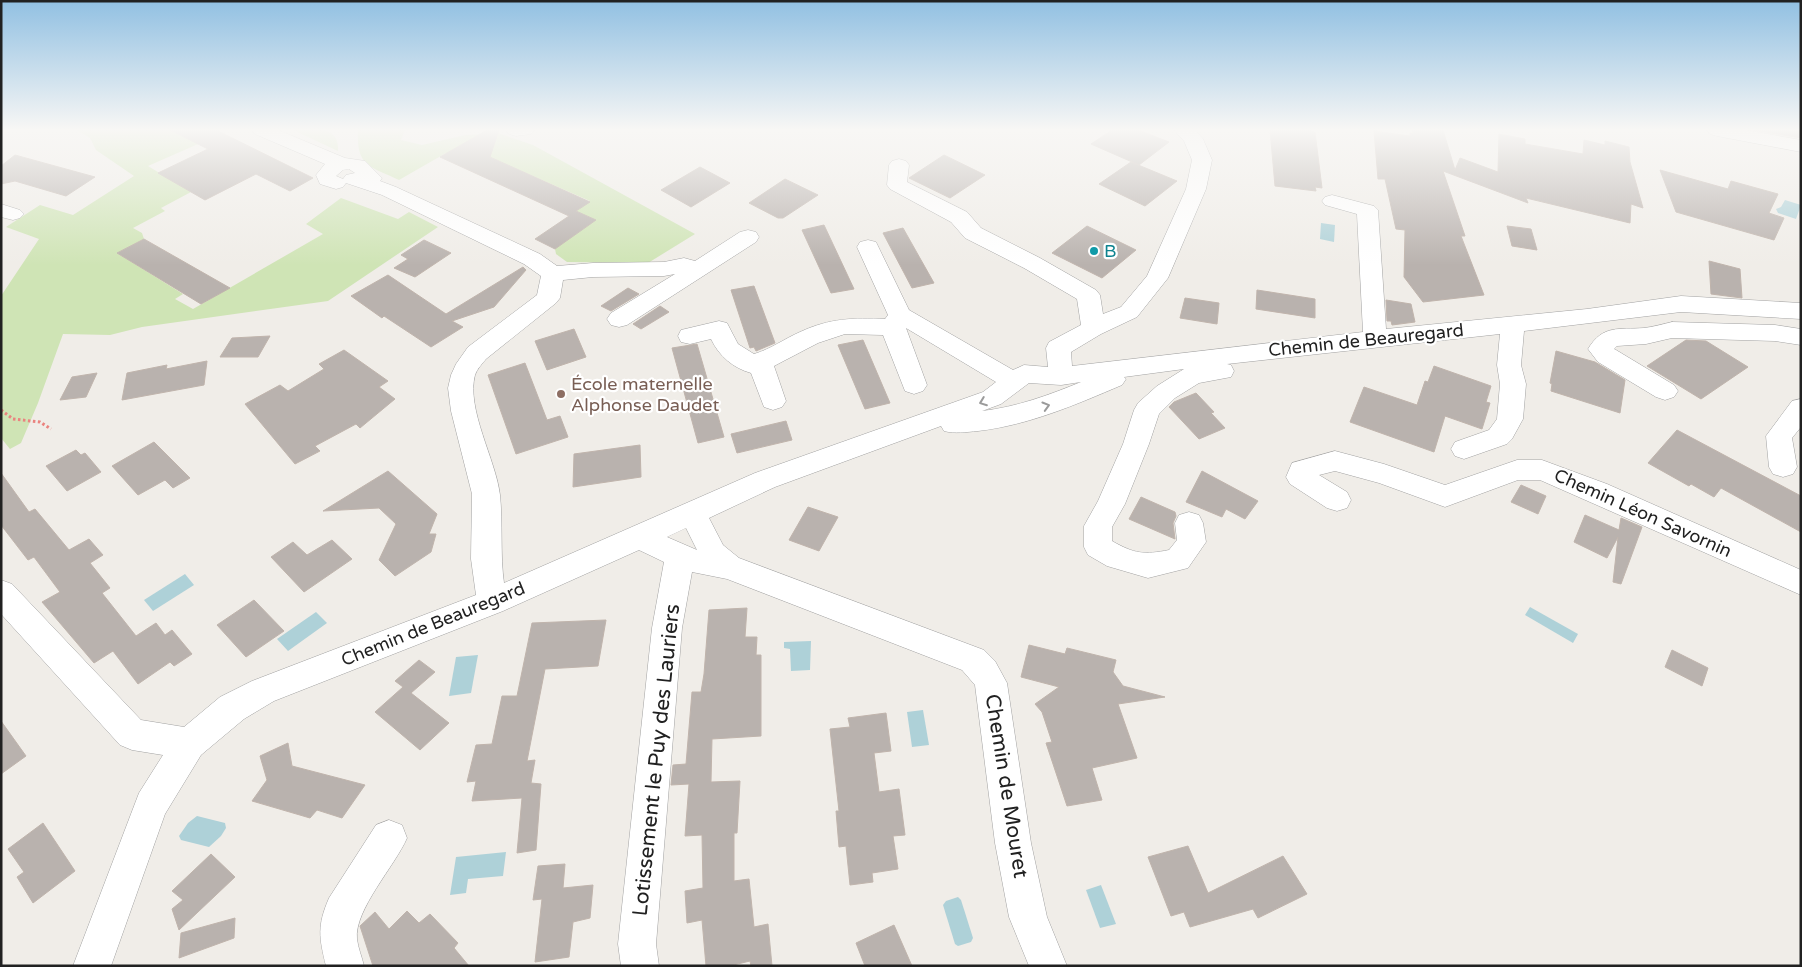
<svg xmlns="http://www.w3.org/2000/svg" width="1802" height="967" font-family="'Varela Round',sans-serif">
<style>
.grass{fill:#cfe4b5}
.water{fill:#aed1d8}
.building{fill:#b9b2ae;stroke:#c0b4ac}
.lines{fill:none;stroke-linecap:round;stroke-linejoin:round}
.minor-casing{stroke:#a2a2a2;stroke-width:1}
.path{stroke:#ea837f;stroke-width:3;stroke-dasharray:2.5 2.5;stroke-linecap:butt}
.minor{fill:#fff;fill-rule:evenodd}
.oneway{stroke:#9b9b9b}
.culture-dot{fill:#0f9aa8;stroke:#fff;stroke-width:2}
.education-dot{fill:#8d6e63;stroke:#fff;stroke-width:2}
.labels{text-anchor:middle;stroke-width:4.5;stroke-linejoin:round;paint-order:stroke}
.culture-label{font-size:18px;fill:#0d838f;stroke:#fff;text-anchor:start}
.street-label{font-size:18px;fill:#212121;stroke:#fff}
.education-label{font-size:18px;fill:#785e54;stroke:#fff;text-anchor:start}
.near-street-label{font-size:21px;fill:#212121;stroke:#fff}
</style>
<rect width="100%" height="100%" fill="#f0ede8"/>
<!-- grass -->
<g class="grass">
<polygon points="77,130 170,130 198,144 148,166 191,192 161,208 165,211 133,228 142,233 144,239 117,253 183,294 175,299 193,309 323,234 306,224 341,198 398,219 409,212 438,227 328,301 142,327 110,335 63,334 38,403 21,443 10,449 1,438 1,296 39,239 6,227 40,205 73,215 134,176 96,150 90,138"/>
<path d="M 293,130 C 305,130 330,125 336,139 C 338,142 338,147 338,151 Z"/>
<path d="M 358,130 L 405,130 L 401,140 L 422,145 L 465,135 L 498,133 L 533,145 L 695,234 L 648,263 L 567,262 L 556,254 L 555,249 L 595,220 L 576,211 L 590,201 L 478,152 L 464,161 L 446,153 L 399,180 C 370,166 356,167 358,130 Z"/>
</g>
<!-- water -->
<g class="water">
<polygon points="1785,200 1801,205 1796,219 1778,213 1776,209 1781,207"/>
<polygon points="1321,223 1335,225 1334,242 1320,239"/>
<polygon points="185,574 194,585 153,611 144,600"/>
<polygon points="1530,607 1578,634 1573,643 1525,615"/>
<polygon points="316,612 327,623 288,651 277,639"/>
<polygon points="811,641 810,670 791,671 790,649 784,648 784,642"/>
<polygon points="478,655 471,693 449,696 456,657"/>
<polygon points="923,710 929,745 912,747 907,712"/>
<polygon points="197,816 225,823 226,828 221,836 209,847 181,840 179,836 188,823"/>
<polygon points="506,852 503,876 468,879 466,893 450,895 456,857"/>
<polygon points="1101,885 1116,924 1100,928 1086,890"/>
<polygon points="958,897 961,900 973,938 971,942 958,946 955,944 943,905 946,901"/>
</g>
<!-- building -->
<g class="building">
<polygon points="170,130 216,130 313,178 290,191 256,174 205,200 158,173 208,149"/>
<polygon points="487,130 499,130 490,157 590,202 576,211 596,220 555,249 535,239 569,216 440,157"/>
<polygon points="1112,130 1138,130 1169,142 1139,165 1091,144"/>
<polygon points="1270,130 1305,130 1315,132 1322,188 1315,187 1316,191 1275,186"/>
<polygon points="1412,130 1443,130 1455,170 1460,158 1498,172 1499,134 1525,139 1525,144 1583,154 1584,140 1605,145 1605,141 1629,147 1630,162 1643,208 1631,204 1630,223 1526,198 1528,203 1443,171 1465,236 1461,236 1484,295 1423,302 1404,277 1405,230 1396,229 1385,179 1378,179 1374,131 1410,136 1410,133 1413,133"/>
<polygon points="1753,130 1799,130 1801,138"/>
<polygon points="15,155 95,177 66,196 15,181 1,184 1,166"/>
<polygon points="944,155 985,175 950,198 909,178"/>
<polygon points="1131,162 1177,181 1145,206 1099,184"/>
<polygon points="700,167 730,183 691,207 661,190"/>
<polygon points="1660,170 1728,189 1731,181 1778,194 1769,213 1784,218 1774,240 1676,212"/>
<polygon points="785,179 818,195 783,218 778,218 749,203"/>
<polygon points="824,225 854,289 831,293 802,230"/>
<polygon points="1087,226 1136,250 1102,278 1052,253"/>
<polygon points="1507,226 1531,229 1537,250 1512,246"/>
<polygon points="903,228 934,283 912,288 883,233"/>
<polygon points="144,239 230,288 201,304 117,253"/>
<polygon points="424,240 451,253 415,277 394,268 408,259 401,255"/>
<polygon points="1709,261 1740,269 1742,298 1711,294"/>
<polygon points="523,267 526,270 494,307 452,321 463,327 431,347 384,316 382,318 351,296 388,275 446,314"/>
<polygon points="754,286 775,343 756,351 754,347 750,348 731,290"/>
<polygon points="628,288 639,294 611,311 601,306"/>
<polygon points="1257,290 1315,299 1315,318 1256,309"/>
<polygon points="1185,298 1219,303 1217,324 1180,318"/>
<polygon points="1386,300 1411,304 1415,322 1392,325 1391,321 1387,321"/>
<polygon points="660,306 669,312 641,329 633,324"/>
<polygon points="574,329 586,357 547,370 535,341"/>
<polygon points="270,336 258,357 220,357 232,338"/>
<polygon points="863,340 890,403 865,409 838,345"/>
<polygon points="1686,340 1706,341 1748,367 1701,399 1647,366"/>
<polygon points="697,344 724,437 698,443 672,348"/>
<polygon points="344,350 388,381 379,387 395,399 360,428 356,424 315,446 320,451 295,464 245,404 280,385 288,391 324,369 319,364"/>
<polygon points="1556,351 1595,362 1625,380 1620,413 1551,391 1552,384 1550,383"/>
<polygon points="207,361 204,385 122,400 127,373 167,365 166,369"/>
<polygon points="525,363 547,420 560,416 568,437 516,454 488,375"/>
<polygon points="1434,366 1491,386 1486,402 1490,403 1482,429 1445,416 1434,452 1350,422 1364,387 1417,405 1425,381 1428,382"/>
<polygon points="97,373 86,397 60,400 72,377"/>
<polygon points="1196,393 1214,412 1211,413 1225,428 1199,439 1169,407 1174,402"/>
<polygon points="786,421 792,440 737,453 731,434"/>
<polygon points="1677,430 1801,496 1801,532 1721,488 1714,497 1691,484 1689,486 1648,463"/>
<polygon points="154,442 190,478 173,488 165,480 138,495 112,466"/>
<polygon points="640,445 641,477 573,487 574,454"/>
<polygon points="76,450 81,455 85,453 101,472 67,491 46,466"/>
<polygon points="388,471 437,514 429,534 436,534 431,552 395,576 379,560 396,524 379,508 323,511"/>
<polygon points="1202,471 1258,501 1245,519 1226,509 1222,517 1186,502"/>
<polygon points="1,473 29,512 35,509 69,550 89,539 103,555 90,563 110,588 102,593 136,636 156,623 165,635 172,630 192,654 174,666 170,662 138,684 113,651 94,663 42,602 60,592 34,557 28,560 1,525"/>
<polygon points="1521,485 1546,496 1538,514 1511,502"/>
<polygon points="1141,497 1175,512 1176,516 1173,523 1175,539 1129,519"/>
<polygon points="808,507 838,517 819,551 789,540"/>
<polygon points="1585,515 1619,530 1621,518 1642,527 1621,584 1613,582 1618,537 1607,558 1574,542"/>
<polygon points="332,540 352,559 304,592 271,557 293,542 307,555"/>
<polygon points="254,600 284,631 246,657 217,625"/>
<polygon points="747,608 745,637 757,637 756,655 761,655 761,736 712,739 711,782 740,781 737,833 734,833 734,881 749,879 754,927 768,924 772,966 751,966 750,961 729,966 706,966 702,920 687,923 685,891 703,888 702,835 685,836 689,784 671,785 673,765 686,764 692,692 701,692 704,674 709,610"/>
<polygon points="606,620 598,666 545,669 527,761 535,760 531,783 541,784 536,850 517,853 522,798 472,801 476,781 467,782 476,745 492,744 502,696 517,696 532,623"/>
<polygon points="1029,645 1065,654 1067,648 1116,660 1113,672 1123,686 1165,697 1118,704 1137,758 1092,768 1102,800 1067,806 1046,743 1052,742 1042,712 1035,704 1059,687 1021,677"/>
<polygon points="1672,650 1708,668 1702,686 1665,667"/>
<polygon points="419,660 435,672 411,693 449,723 420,750 375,712 403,687 395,681"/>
<polygon points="886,713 891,751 874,753 879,792 899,789 905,835 893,836 898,869 872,873 873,882 850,885 846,846 839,847 836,811 839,811 830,729 850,727 848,718"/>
<polygon points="1,721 26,756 1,774"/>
<polygon points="288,743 292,766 365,785 342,818 317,810 310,818 252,801 267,780 260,756"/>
<polygon points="43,823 75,871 33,903 17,877 24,872 8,849"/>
<polygon points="1188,846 1208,893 1283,856 1307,894 1258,918 1253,909 1190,927 1184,912 1171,916 1148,857"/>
<polygon points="211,854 235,877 179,930 172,909 183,900 172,891"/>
<polygon points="565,864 563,888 593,885 590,918 573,922 569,957 535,962 542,899 533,900 538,866"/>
<polygon points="407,911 419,923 430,914 458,943 454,948 469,966 373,966 360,926 375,912 389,929"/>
<polygon points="235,918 234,938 179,958 181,933"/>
<polygon points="894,925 912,966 865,966 856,943"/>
</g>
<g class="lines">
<defs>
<g id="minor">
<path d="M 252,130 L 278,130 L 345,158 L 365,161 L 382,178 L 380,181 L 396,187 L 540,254 L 557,266 L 593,263 L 664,262 L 684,258 L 695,261 L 740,232 L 748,230 L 756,232 L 759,237 L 756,242 L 627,325 L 619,327 L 611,325 L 607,319 L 611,313 L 675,274 L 664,276 L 593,277 L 563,280 L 560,298 L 556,303 L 486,359 C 482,364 477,369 475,375 C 466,409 496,460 500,495 C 503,524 500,554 504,583 L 755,473 L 983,392 L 996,382 L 906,328 L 927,385 L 923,391 L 914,394 L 905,391 L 883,335 L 845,334 L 818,343 L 774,366 L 786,401 L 782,407 L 773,410 L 764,407 L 751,373 C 733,368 719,356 711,339 L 690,344 L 681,342 L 678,336 L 681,330 L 719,321 L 727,323 L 738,344 L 754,354 C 771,349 784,339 800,332 C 830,318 853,318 885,319 L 888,315 L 857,247 L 860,242 L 868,240 L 876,242 L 909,310 L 1013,370 L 1024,365 L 1048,367 L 1046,348 L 1049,342 L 1081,325 L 1077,299 L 1024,268 L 965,238 L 951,222 L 890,189 L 887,185 L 889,165 L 892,161 L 899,159 L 906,161 L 909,165 L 907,182 L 967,212 L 981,228 L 1040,258 L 1096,290 L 1100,295 L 1103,314 L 1121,307 L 1147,276 L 1186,189 L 1192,160 L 1184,141 L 1174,130 L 1195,130 L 1203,139 L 1212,160 L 1206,189 L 1168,278 L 1137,317 L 1101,334 L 1071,352 L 1072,366 L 1363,332 L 1357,214 L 1325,205 L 1322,201 L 1325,197 L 1332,195 L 1374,206 L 1378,210 L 1386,329 L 1587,309 L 1681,296 L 1801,303 L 1801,319 L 1681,312 L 1524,331 L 1521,365 L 1526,384 L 1523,419 L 1512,439 L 1507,444 L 1464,459 L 1455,456 L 1451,449 L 1455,442 L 1489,430 L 1497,419 L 1500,384 L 1497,365 L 1500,334 L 1227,364 L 1231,365 L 1234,371 L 1231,377 L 1199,383 L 1175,398 L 1159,414 L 1149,444 L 1125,504 L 1112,527 L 1112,541 C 1135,554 1144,555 1169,550 L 1177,540 L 1175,523 L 1179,515 L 1189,512 L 1199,515 L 1203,523 L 1206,542 L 1188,568 L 1148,578 L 1107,566 L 1088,555 L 1084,547 L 1084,526 L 1098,501 L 1123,444 L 1134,410 L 1138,403 L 1157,386 L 1184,369 L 1124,377 L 1126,379 L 1122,385 C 1075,405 1029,425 978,431 C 966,432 955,434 944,431 L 941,426 L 775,487 L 709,518 L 723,545 L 739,558 L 984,650 L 995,661 L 1007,683 L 1031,843 L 1047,917 L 1067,966 L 1029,966 L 1009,917 L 995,843 L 975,685 L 962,670 L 727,579 L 692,572 L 682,628 L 656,944 L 659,966 L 621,966 L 618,944 L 652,628 L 664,562 L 639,550 L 503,611 L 274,701 L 244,719 L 201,755 L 165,814 L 111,966 L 73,966 L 139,793 L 163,755 L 132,750 L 120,745 L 1,614 L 1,580 L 12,584 L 141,720 L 184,727 L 220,697 L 252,681 L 476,595 L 471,559 L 472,494 L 451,411 L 448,388 L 451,375 L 456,364 L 468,347 L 537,295 L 541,276 L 524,264 L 382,195 L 346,183 L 343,187 L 336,189 L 320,184 L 316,175 L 325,164 L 255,134 ZM 349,169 L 355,173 L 346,175 L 343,179 L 336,176 L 343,170 ZM 1081,382 C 1049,395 1017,407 982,411 L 1001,404 L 1029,383 L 1061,385 ZM 686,528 L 697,550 L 667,537 Z"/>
<polygon points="506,130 534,130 531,134 516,136 509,134"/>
<polygon points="1707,130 1745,130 1801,140 1801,152 1717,136 1710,134"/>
<polygon points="1,204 20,210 24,214 20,218 13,220 1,217"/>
<path d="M 1672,322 L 1775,325 L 1801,329 L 1801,345 L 1775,341 L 1672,338 L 1646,344 L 1617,346 L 1614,349 L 1616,350 L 1674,385 L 1678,391 L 1674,397 L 1665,400 L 1656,397 L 1598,362 L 1588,349 C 1603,324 1619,330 1644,328 C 1653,327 1663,324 1672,322 Z"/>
<polygon points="1801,399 1801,427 1792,438 1797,467 1793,474 1783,477 1773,474 1769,467 1766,436 1792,401"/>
<polygon points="1335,451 1384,464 1445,485 1517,460 1542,460 1607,484 1801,570 1801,595 1540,480 1518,480 1445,507 1379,483 1335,471 1319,475 1347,492 1351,500 1347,508 1337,511 1327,508 1290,484 1286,477 1292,463"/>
<path d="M 389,820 L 402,825 L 407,838 C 395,866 354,910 357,939 C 358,948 362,957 364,966 L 326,966 C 319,937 317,926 329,898 L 376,825 Z"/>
</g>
</defs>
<!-- minor casing -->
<use href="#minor" class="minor-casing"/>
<!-- path -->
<polyline class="path" points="1,410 13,419 40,422 51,429"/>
<!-- minor -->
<use href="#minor" class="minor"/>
</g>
<!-- one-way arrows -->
<defs><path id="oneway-chevron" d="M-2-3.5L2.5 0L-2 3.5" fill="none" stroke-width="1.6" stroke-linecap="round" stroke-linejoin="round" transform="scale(1.25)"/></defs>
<g class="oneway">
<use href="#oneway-chevron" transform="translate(983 402) rotate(159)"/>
<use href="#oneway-chevron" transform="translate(1046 406) rotate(-16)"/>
</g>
<!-- sky -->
<linearGradient id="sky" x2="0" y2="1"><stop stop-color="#91c0e2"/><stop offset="0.49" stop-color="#f8f7f5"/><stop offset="1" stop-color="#f8f7f5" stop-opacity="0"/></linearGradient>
<rect width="1802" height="265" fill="url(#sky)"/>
<!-- markers -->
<circle class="culture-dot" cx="1094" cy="251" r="5"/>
<circle class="education-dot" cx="561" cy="394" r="5"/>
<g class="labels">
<!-- culture labels -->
<g class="culture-label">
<text x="1104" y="257">B</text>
</g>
<!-- street labels -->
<g class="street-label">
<text transform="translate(1366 340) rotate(-6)" y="6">Chemin de Beauregard</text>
<text transform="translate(1643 513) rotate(24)" y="6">Chemin Léon Savornin</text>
<text transform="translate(433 624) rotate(-22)" y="6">Chemin de Beauregard</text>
</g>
<!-- education labels -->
<g class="education-label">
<text x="571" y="390">École maternelle<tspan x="571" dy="21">Alphonse Daudet</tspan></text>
</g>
<!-- near-street labels -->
<g class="near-street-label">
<text transform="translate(656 760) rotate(-84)" y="7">Lotissement le Puy des Lauriers</text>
<text transform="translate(1007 786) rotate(81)" y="7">Chemin de Mouret</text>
</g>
</g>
<!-- border -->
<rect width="1802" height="967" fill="none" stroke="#212121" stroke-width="5"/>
</svg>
